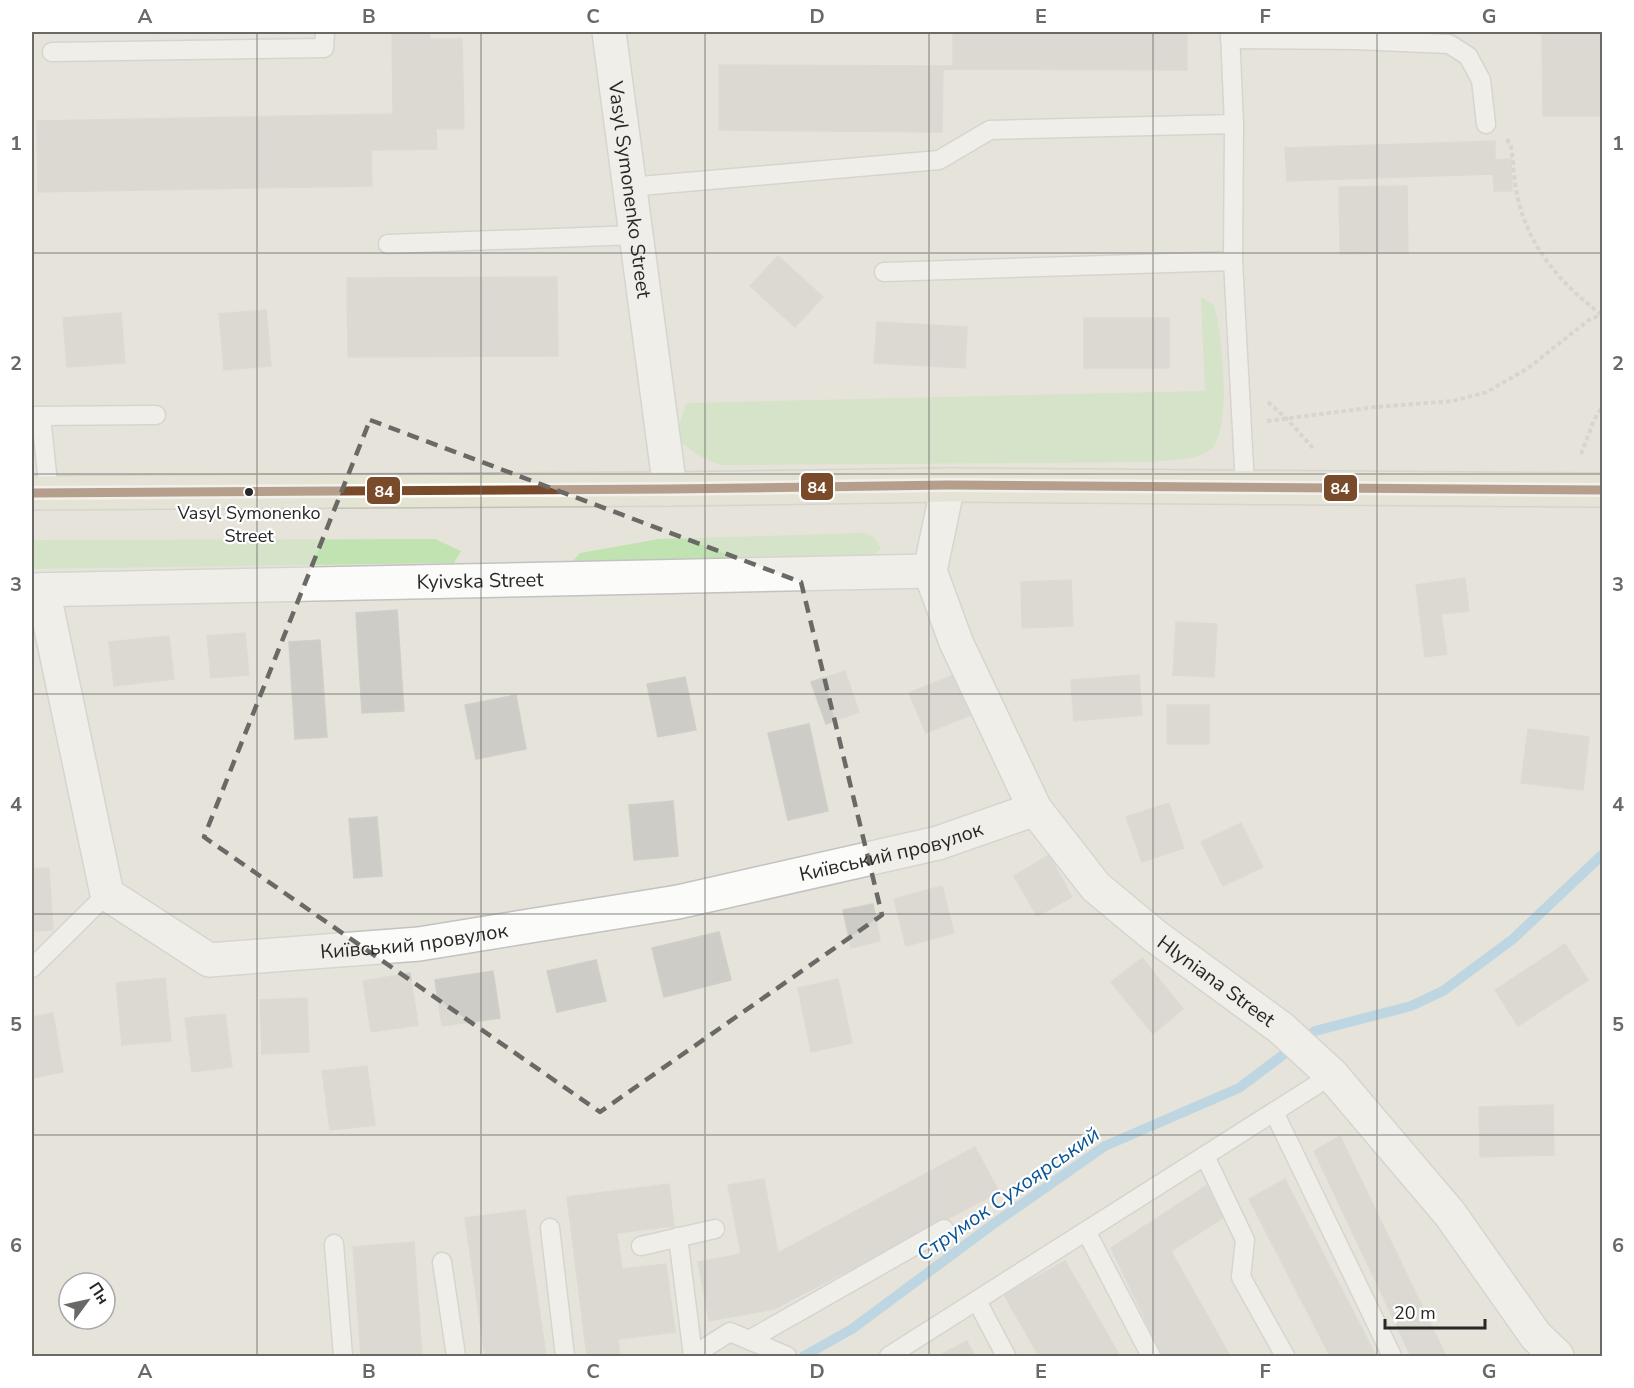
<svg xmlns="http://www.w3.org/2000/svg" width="1634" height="1388" font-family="'Nunito Sans',sans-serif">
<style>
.green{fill:#c1e3b2}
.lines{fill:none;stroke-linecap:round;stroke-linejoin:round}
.stream{stroke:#8cc6ea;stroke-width:10}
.building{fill:#ceccc7;stroke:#d1cec8;stroke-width:1.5}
.lane-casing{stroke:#c3c2c1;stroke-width:21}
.street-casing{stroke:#c3c2c1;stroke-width:36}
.secondary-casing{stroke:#c3c2c1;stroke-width:36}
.primary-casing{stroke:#c3c1bf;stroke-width:36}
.path{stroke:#c4c3c2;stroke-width:4;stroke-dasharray:4.5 3;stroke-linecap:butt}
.lane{stroke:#fbfbfa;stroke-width:18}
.street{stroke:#fbfbfa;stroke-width:33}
.secondary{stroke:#fbfbfa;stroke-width:33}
.primary{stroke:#e5e3d1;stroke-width:33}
.bus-1-casing{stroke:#fff;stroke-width:14}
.bus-1{stroke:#7a4b2a;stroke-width:9}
.marked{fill:none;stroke:#6a6966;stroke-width:4.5;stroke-dasharray:12 8;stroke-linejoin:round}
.grid{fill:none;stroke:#6a6966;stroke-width:1.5;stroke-opacity:0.55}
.bus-dot{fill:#272727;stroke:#fff;stroke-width:2}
.labels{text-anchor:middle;stroke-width:4.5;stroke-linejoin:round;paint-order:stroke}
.bus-label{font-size:18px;fill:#272727;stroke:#fff}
.street-label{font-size:20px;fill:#272727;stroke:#fff}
.water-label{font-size:21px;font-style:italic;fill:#0a5597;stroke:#fff}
.line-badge{stroke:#fff;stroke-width:2}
.badge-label{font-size:16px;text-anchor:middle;font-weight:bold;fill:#fff}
.neatline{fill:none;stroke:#6a6966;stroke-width:2}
.grid-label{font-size:20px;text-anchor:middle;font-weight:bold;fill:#6a6966}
</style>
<rect width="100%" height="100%" fill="#e6e3db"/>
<!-- green -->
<g class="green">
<path d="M 1201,297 L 1214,305 C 1222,330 1233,435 1210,450 C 1194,461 1170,460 1151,462 L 720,465 L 698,455 L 682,443 L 679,426 L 686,403 L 1205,391 Z"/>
<polygon points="865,533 874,537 881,548 871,559 579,567 572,562 580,553 659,539"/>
<polygon points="435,539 461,551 454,563 32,569 32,540"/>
</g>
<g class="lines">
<!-- stream -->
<polyline class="stream" points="804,1356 852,1329 996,1222 1105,1146 1239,1088 1315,1031 1411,1006 1443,991 1513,939 1602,855"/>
</g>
<!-- building -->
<g class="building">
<polygon points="392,32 430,32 430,39 462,39 464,129 436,129 437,149 371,150 372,186 38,192 37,121 393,114"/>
<polygon points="953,32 1187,32 1187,70 943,69 942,132 719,130 719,65 953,66"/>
<polygon points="1542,32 1602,32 1602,116 1543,116"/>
<polygon points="1495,141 1495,160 1511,159 1512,191 1494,191 1493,174 1287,181 1285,148"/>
<polygon points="1407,186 1408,253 1340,254 1339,187"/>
<polygon points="778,256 823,297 795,327 750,286"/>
<polygon points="557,277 558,356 348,357 347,278"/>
<polygon points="266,310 271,366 224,370 219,314"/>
<polygon points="121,313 125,363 67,367 63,318"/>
<rect x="1084" y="318" width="85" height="50"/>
<polygon points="877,322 967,327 965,368 874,363"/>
<polygon points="1465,578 1469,611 1441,614 1447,654 1425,657 1416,585"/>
<polygon points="1071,580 1073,626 1022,628 1021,582"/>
<polygon points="397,610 404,711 362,713 356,613"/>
<polygon points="1176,622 1217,624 1214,677 1173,675"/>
<polygon points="245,633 249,675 211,678 207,636"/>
<polygon points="169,636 174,679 114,686 109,642"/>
<polygon points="320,640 327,737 295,739 289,642"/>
<polygon points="845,671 859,712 826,724 811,682"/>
<polygon points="956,674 973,714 926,733 909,693"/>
<polygon points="1139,675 1142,715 1074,721 1071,680"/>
<polygon points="685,677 696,730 658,737 647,684"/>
<polygon points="516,695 526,749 476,759 465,705"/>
<rect x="1167" y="705" width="42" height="39"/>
<polygon points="809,724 828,811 788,820 768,733"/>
<polygon points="1528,729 1589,737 1583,790 1521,783"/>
<polygon points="673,801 678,856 634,860 629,805"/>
<polygon points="1169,803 1184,848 1142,862 1126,817"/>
<polygon points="377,817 382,876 354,878 349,819"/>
<polygon points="1241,823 1263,867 1223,886 1201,842"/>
<polygon points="1049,855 1072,897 1037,916 1014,876"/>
<polygon points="49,868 53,930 32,931 32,869"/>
<polygon points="942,886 954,933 906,946 894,899"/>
<polygon points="873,904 880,941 851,948 843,910"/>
<polygon points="719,932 731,980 664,997 652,948"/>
<polygon points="1565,944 1588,980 1518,1026 1495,990"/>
<polygon points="1142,958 1183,1009 1153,1034 1111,982"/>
<polygon points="596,960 606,1001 557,1012 547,971"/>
<polygon points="493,971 500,1018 442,1026 435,980"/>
<polygon points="410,973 418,1025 371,1032 363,981"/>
<polygon points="165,978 171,1041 122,1045 116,983"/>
<polygon points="838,979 852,1043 811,1052 798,988"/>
<polygon points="307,998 309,1052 262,1054 260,1000"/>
<polygon points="53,1013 63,1072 32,1078 32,1017"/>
<polygon points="225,1014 232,1067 192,1072 185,1018"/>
<polygon points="367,1066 375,1125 330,1130 322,1071"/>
<polygon points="1553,1105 1554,1155 1480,1157 1479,1107"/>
<polygon points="1340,1136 1446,1356 1411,1356 1314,1151"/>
<polygon points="975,1147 999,1192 774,1309 709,1321 698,1262 741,1254 728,1185 764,1179 778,1253"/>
<polygon points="1285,1179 1376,1356 1330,1356 1249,1199"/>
<polygon points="669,1184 674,1226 617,1233 622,1269 666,1264 675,1332 618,1339 620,1356 587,1356 567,1197"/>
<polygon points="1206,1186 1224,1217 1171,1251 1230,1356 1163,1356 1111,1248"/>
<polygon points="525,1210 546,1356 485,1356 465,1218"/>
<polygon points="414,1242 422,1356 361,1356 353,1247"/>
<polygon points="1065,1261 1120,1356 1039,1356 1004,1295"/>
<polygon points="967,1341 975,1356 938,1356"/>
</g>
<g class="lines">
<defs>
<g id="lane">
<polyline points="1230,39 1356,40 1449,44 1468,56 1481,80 1486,124"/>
<polyline points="52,52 324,48 325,32"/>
<polyline points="1234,124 1233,261 1245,486"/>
<polyline points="629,187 939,160 990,130 1234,124 1230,32"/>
<polyline points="388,244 636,235"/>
<polyline points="884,272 1233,261"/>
<polyline points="32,416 156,415"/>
<polyline points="41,416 49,493"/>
<polyline points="32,968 107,894"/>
<polyline points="1274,1112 1392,1356"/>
<polyline points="1205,1156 1245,1240 1241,1277 1285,1356"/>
<polyline points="550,1228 565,1356"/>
<polyline points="1086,1231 1151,1356"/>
<polyline points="678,1237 693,1356"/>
<polyline points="334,1244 343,1356"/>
<polyline points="641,1246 715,1229"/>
<polyline points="442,1262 456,1356"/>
<polyline points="977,1301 1006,1356"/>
<polyline points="749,1340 944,1229"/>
<polyline points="692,1356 730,1332 787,1356"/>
<polyline points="889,1356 1332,1075"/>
</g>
<g id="street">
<path id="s1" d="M 930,571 L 956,642 L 1035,809 L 1096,887 L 1155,936 L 1281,1028 L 1332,1075 L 1450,1214 L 1536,1336 L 1557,1356"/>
<polyline points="930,571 948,485"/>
<path id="s2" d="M 32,590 L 930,571"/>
<path id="s3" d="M 43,590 L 107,894 L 209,960 L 419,944 L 678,902 L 938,843 L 1035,809"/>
</g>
<g id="secondary">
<path id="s4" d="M 609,32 L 670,489"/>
</g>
<polyline id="primary" points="32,493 670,489 948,485 1602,490"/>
</defs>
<!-- lane casing -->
<use href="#lane" class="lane-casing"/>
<!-- street casing -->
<use href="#street" class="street-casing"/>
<!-- secondary casing -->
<use href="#secondary" class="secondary-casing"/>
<!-- primary casing -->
<use href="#primary" class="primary-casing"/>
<!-- path -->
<g class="path">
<path d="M 1507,139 L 1511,146 C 1514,167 1514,190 1521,210 C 1534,254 1566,288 1602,315"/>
<polyline points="1268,402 1286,418 1314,449"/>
<polyline points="1267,421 1376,407 1453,401 1487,392 1528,368 1589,320 1602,314"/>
<polyline points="1581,454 1594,420 1602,407"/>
</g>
<!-- lane -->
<use href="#lane" class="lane"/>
<!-- street -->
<use href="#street" class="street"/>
<!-- secondary -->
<use href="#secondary" class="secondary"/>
<!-- primary -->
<use href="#primary" class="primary"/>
<defs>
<polyline id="bus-1" points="32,493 670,489 948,485 1602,490"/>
</defs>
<!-- bus-1 casing -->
<use href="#bus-1" class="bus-1-casing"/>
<!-- bus-1 -->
<use href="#bus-1" class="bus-1"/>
</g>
<!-- marked area -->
<path d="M0 0H1634V1388H0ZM 370,420 L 801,582 L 882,915 L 600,1112 L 204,837 Z" fill="#e6e3db" fill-opacity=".55" fill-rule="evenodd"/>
<path class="marked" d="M 370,420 L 801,582 L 882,915 L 600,1112 L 204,837 Z"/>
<!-- grid -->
<path class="grid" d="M 257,32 L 257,1356M 481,32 L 481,1356M 705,32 L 705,1356M 929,32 L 929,1356M 1153,32 L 1153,1356M 1377,32 L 1377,1356M 32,253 L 1602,253M 32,474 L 1602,474M 32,694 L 1602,694M 32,914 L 1602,914M 32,1135 L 1602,1135"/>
<!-- markers -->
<circle class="bus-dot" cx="249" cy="492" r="5"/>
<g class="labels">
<!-- bus labels -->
<g class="bus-label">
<text x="249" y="519">Vasyl Symonenko<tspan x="249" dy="23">Street</tspan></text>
</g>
<!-- street labels -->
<g class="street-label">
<text dy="7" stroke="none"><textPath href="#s4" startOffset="159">Vasyl Symonenko Street</textPath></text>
<text dy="7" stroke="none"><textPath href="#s2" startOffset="448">Kyivska Street</textPath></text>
<text dy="7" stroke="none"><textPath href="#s3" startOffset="1124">Київський провулок</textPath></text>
<text dy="7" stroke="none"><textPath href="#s3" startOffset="638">Київський провулок</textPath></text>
<text dy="7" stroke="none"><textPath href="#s1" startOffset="512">Hlyniana Street</textPath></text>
</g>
<!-- water labels -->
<g class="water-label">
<text transform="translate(1008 1194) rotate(-35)" y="7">Струмок Сухоярський</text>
</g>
</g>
<g class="line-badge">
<rect x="800" y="472" width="34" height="29" rx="6" fill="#7a4b2a"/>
<rect x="1323" y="474" width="35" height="28" rx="6" fill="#7a4b2a"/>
<rect x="366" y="476" width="35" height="29" rx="6" fill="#7a4b2a"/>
</g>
<g class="badge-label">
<text x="817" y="493">84</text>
<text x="1340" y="494">84</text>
<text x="384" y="497">84</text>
</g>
<!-- border -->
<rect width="1634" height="1388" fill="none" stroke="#ffffff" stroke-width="66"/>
<!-- north arrow -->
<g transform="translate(87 1301) rotate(57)"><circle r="28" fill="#ffffff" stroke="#a9a9a9" stroke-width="1.5"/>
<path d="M0-4.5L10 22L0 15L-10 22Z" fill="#6a6966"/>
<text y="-9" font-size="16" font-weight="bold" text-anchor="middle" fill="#272727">Пн</text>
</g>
<!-- scale -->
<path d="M1385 1319v9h100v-9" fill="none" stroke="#272727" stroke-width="3"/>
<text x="1394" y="1319" font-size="18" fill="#272727" stroke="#ffffff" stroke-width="4.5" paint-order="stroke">20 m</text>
<rect x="33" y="33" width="1568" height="1322" class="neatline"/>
<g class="grid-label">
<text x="145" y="23">A</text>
<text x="369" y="23">B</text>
<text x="593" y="23">C</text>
<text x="817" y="23">D</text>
<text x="1041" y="23">E</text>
<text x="1265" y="23">F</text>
<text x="1489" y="23">G</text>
<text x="16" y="150">1</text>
<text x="1618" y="150">1</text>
<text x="16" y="370">2</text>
<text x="1618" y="370">2</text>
<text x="16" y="591">3</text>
<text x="1618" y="591">3</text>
<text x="16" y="811">4</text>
<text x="1618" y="811">4</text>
<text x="16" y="1031">5</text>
<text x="1618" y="1031">5</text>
<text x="16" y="1252">6</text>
<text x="1618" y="1252">6</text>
<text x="145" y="1378">A</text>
<text x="369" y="1378">B</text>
<text x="593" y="1378">C</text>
<text x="817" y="1378">D</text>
<text x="1041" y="1378">E</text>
<text x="1265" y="1378">F</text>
<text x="1489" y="1378">G</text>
</g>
</svg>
